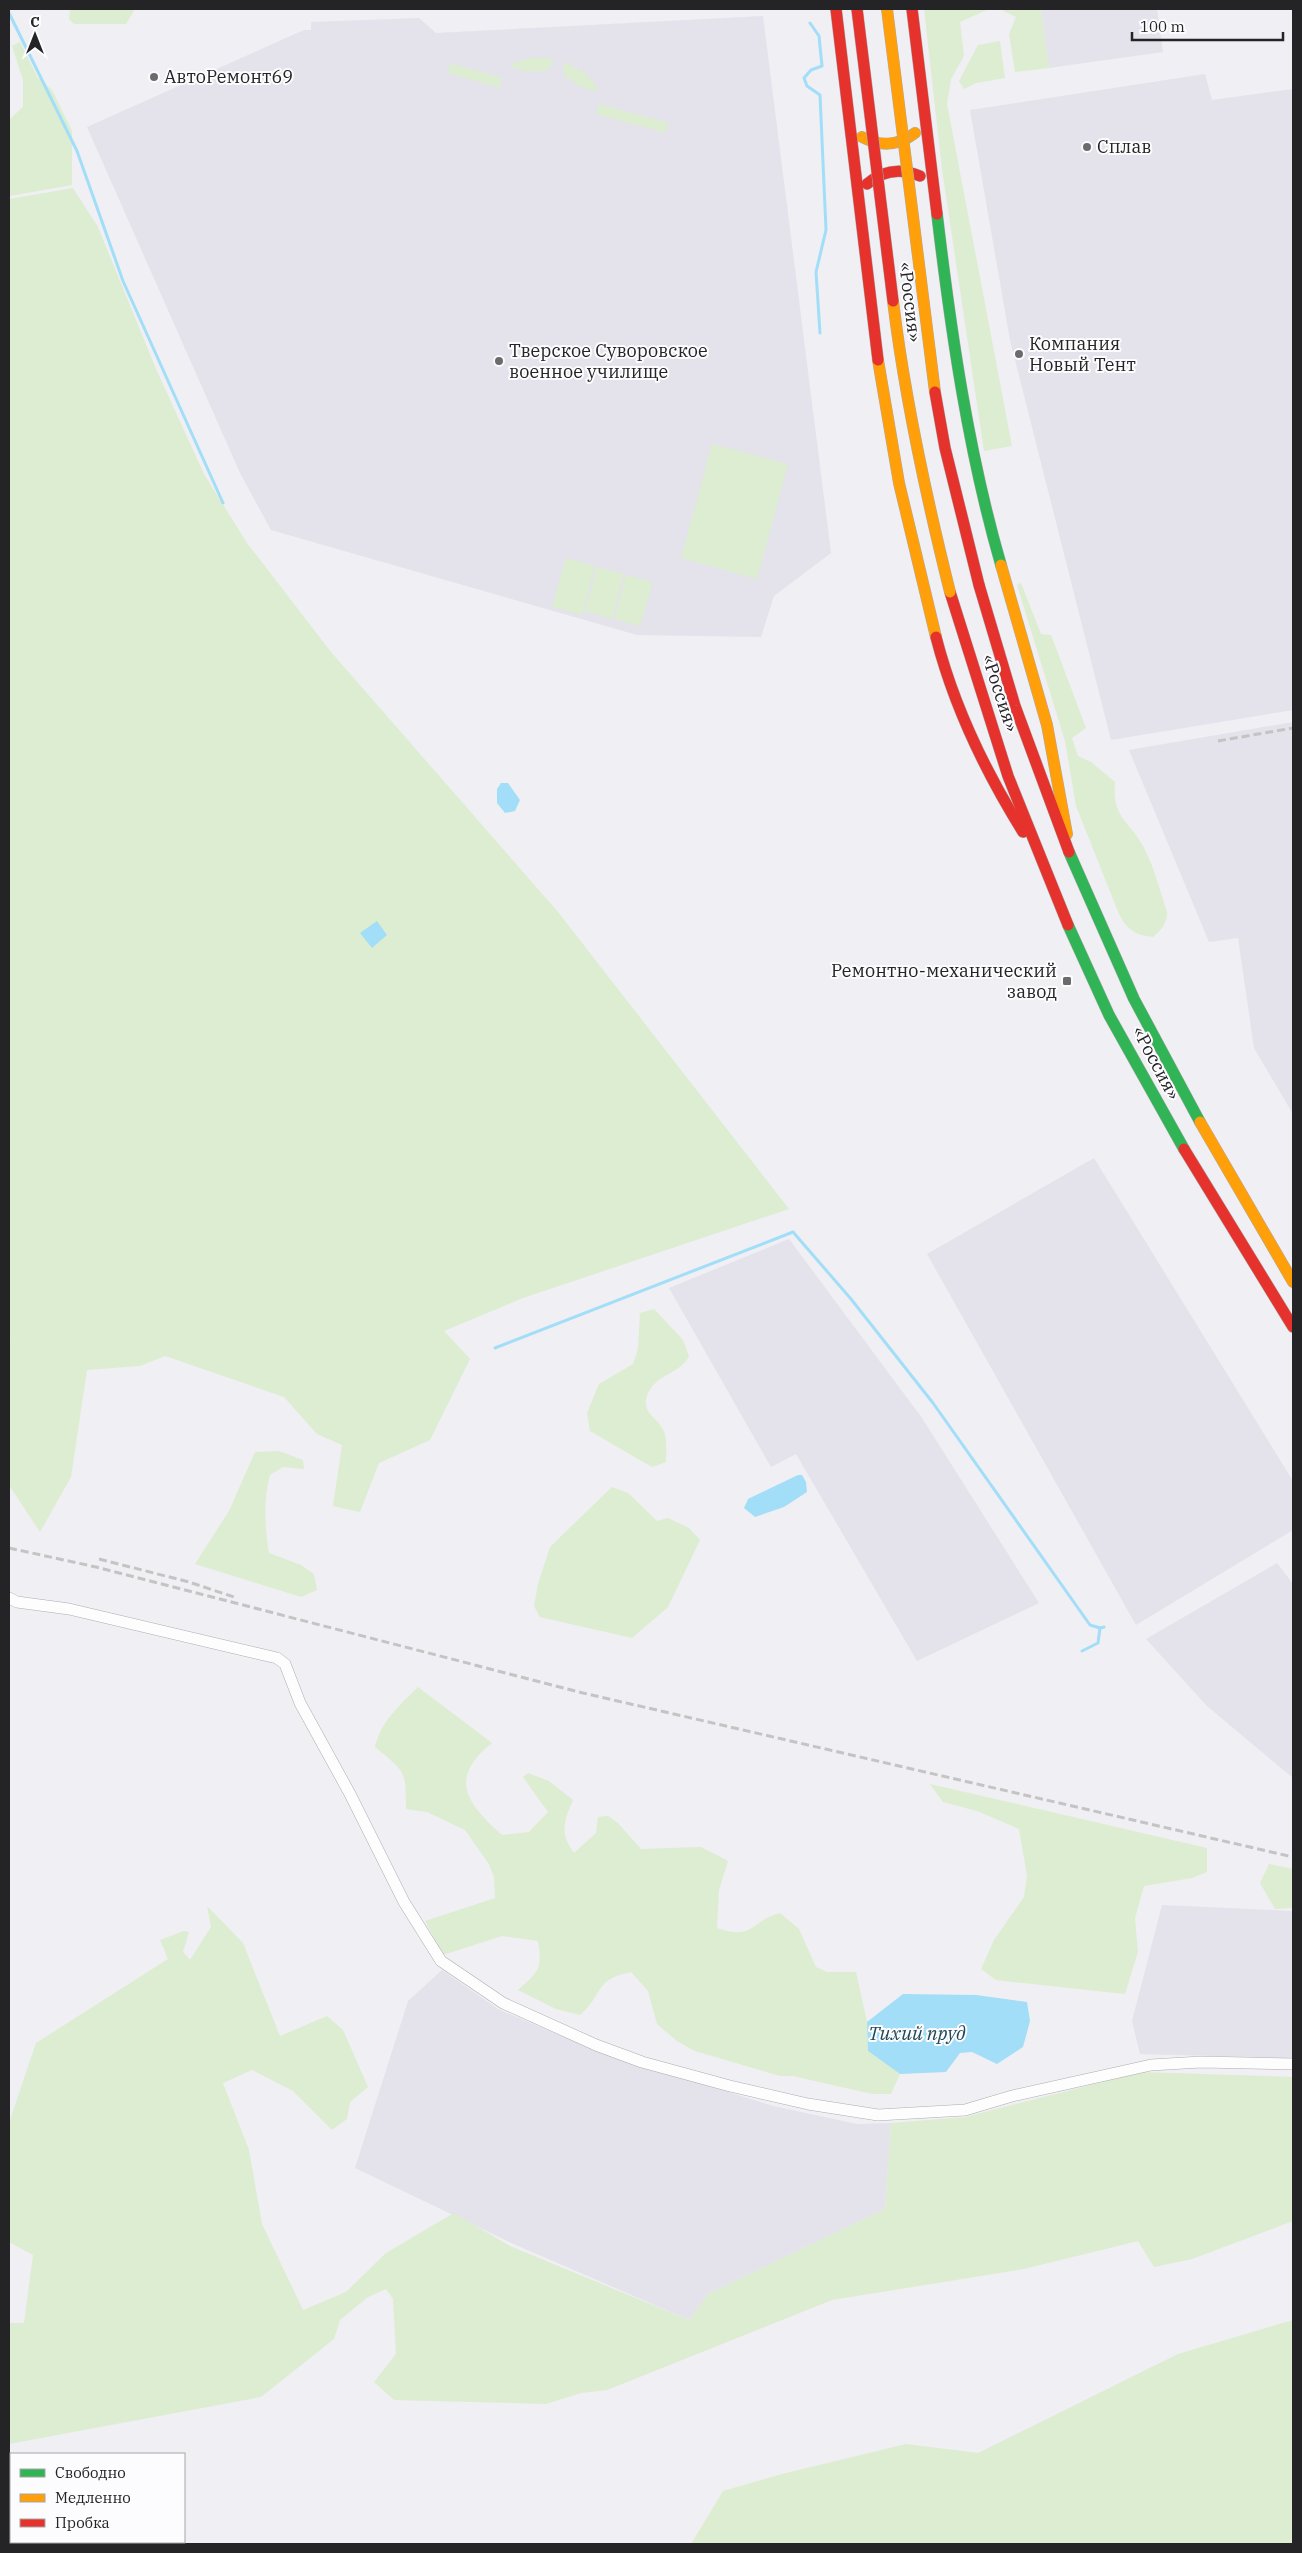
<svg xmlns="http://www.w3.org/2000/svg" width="1302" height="2553" font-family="'IBM Plex Serif',serif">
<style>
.built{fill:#e4e2eb}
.green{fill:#dcedd1}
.water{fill:#a2def8}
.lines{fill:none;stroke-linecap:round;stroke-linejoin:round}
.stream{stroke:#a2def8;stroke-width:3}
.street-casing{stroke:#adacaf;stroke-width:12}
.fast-casing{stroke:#adacaf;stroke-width:12}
.slow-casing{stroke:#adacaf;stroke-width:12}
.jam-casing{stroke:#adacaf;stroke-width:12}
.street{stroke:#fdfdfd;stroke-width:11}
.fast{stroke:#30b455;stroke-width:11}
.slow{stroke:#ff9f0a;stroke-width:11}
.jam{stroke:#e5322d;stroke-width:11}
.rail{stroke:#c4c4c4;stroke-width:3;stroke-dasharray:8 4;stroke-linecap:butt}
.slow-bridge-casing{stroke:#adacaf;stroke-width:12;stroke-linecap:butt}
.jam-bridge-casing{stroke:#adacaf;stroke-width:12;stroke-linecap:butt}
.slow-bridge{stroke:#ff9f0a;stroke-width:11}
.jam-bridge{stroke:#e5322d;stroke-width:11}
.poi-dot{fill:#6b6a6d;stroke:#fcfcfe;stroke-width:2}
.labels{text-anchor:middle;stroke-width:4;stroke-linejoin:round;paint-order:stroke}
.poi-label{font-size:18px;fill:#242325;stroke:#fcfcfe;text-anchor:start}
.street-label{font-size:18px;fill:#242325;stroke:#fcfcfe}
.water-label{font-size:19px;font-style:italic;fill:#214857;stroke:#fcfcfe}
</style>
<rect width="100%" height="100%" fill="#f0eff3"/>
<!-- built -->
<g class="built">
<polygon points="1041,9 1157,9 1163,52 1049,68"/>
<polygon points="763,16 831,553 774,596 761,637 637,635 271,530 240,473 87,127 304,30 311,30 311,22 419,18 436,33"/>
<polygon points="1205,74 1212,100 1293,89 1293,710 1111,740 1010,340 970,110"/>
<polygon points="1293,722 1293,1114 1254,1048 1238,938 1209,942 1129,750"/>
<polygon points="1094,1158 1293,1481 1293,1530 1136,1625 927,1254"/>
<polygon points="789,1239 922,1418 1039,1603 917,1661 796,1454 771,1467 669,1288"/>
<polygon points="1277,1563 1293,1584 1293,1778 1207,1706 1146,1639"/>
<polygon points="1162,1905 1293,1911 1293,2058 1140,2054 1132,2021"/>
<polygon points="442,1970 498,2009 594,2050 773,2106 857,2124 891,2123 885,2209 708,2294 689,2320 516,2245 355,2168 408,2001"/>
</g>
<!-- green -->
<g class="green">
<polygon points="70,9 135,9 126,24 74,24 69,19"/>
<polygon points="924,9 989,9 960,22 964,56 951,79 947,104 1012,446 984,451 942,169"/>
<polygon points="1000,9 1041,9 1049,68 1015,72 1009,34 1016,17"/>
<polygon points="1000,41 1005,78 976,83 964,89 959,81 978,45"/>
<polygon points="20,42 38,78 52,90 72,131 72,185 10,196 9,120 23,107 23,80 12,46"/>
<path d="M 530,58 L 553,58 L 552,65 L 546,71 C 534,71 517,74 510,64 Z"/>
<path d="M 565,62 L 585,73 L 599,89 C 588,94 574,82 564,76 L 563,68 Z"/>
<polygon points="450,63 502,78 500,88 448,73"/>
<polygon points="599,104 669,123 666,133 596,114"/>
<polygon points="73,188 98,227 156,369 204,474 247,543 331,652 558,912 789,1209 523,1298 444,1331 470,1359 430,1440 379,1463 360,1512 333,1506 342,1445 317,1434 284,1397 165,1356 140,1366 87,1370 71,1477 40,1532 9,1485 9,1340 11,1338 9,1336 9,199"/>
<polygon points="712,444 788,464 757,579 681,558"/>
<polygon points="566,558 595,566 582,615 552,607"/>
<polygon points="597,567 624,574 612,619 585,611"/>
<polygon points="626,575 653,582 640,626 614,619"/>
<path d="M 1021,583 L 1041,634 L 1051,635 L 1086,728 L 1072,738 L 1078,756 L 1091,762 L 1115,782 C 1112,818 1128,819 1143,846 C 1154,866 1160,891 1167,912 C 1167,924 1162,929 1153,937 C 1134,935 1128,930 1119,914 L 1076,806 L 1065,741 L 1017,585 Z"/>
<path d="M 654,1309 L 683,1340 L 689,1356 C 681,1373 658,1374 649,1391 C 637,1414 661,1417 665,1435 C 667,1443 666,1453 666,1462 L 652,1467 L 590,1431 L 587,1413 L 599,1384 L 633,1364 L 638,1349 L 640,1313 Z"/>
<path d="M 279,1451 L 303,1460 L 304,1469 L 283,1467 L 270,1475 C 263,1499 265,1528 269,1553 L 301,1565 L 314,1574 L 317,1590 L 301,1597 L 195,1564 L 229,1511 L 255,1452 Z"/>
<polygon points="612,1487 628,1493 657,1521 668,1518 689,1528 700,1540 668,1607 632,1638 540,1617 534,1606 538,1584 550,1547"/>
<path d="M 418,1687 L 492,1743 C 448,1778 466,1803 502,1835 L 529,1832 L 548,1812 L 523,1777 L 528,1773 L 549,1781 L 573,1800 C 564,1821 559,1833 574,1853 L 596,1833 L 598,1817 L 608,1816 L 618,1823 L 641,1849 L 701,1847 L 728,1861 L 719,1890 L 717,1928 C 755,1941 750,1921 780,1913 L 799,1929 L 816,1967 L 827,1972 L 856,1972 L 867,2022 L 868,2051 L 900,2074 L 891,2094 L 872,2094 L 793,2076 L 780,2076 L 695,2051 L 677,2041 L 657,2024 L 648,1991 L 631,1972 C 594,1979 604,1994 580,2015 L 556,2009 L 518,1990 C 538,1972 543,1969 538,1941 L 502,1936 L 443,1955 L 425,1921 L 495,1898 L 494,1877 L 489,1864 L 465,1830 L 427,1812 L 406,1809 C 406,1769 405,1772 375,1747 C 381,1721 400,1705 418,1687 Z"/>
<polygon points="930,1784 1207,1848 1207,1872 1192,1878 1144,1886 1135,1918 1138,1952 1125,1994 996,1980 981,1969 994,1940 1024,1897 1027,1876 1019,1829 977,1811 943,1802"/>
<polygon points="1269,1864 1293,1869 1293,1908 1275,1909 1260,1883"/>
<polygon points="207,1906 243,1943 280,2036 327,2016 343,2030 368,2087 350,2102 347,2119 332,2130 293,2091 252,2070 223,2083 249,2150 262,2224 303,2310 346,2292 386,2253 454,2213 510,2246 689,2320 708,2294 885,2209 891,2123 965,2117 1142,2072 1293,2077 1293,2221 1192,2259 1154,2267 1138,2241 1024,2269 832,2300 607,2390 581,2393 546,2404 394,2400 374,2382 396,2354 393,2299 386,2289 368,2297 340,2320 334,2339 261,2397 9,2444 9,2323 24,2323 33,2255 9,2242 9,2123 36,2043 168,1959 160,1940 184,1931 189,1932 183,1952 190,1960 211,1927"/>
<polygon points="1293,2320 1293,2544 691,2544 723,2491 782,2474 906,2444 978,2453 1178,2354"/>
</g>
<!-- water -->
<g class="water">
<polygon points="501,783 508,783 520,800 515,811 505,813 497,803 497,789"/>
<polygon points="377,921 387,935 372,948 360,933"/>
<polygon points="798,1475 802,1475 806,1482 807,1492 784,1507 755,1517 744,1508 748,1499"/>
<polygon points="903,1994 976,1995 1027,2002 1030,2021 1023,2047 997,2064 972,2052 960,2053 946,2072 900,2074 868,2051 867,2022"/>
</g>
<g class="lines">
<!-- stream -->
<g class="stream">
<polyline points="9,13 77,151 123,281 223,503"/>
<polyline points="810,23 819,36 822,66 811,70 804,78 807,86 820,95 826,230 816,272 820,333"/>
<polyline points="495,1348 793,1232 851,1299 933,1403 1090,1625 1100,1628 1104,1627"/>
<polyline points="1082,1651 1098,1643 1100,1628"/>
</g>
<defs>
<polyline id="street" points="9,1598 17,1602 69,1609 277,1658 285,1664 300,1703 350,1794 404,1902 441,1961 503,2003 596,2045 642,2062 730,2086 808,2104 878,2115 965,2110 1012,2096 1151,2065 1201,2062 1293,2064"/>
<g id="fast">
<path d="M 937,214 C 951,332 968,451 1001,565"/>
<polyline points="1069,852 1134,999 1200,1122"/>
<polyline points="1068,925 1109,1015 1184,1149"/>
</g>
<g id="slow">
<path d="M 862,137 C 881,147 898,146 915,133"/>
<polyline points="878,360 899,483 936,637"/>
<polyline points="1001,565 1047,725 1067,834"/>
<polyline points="1200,1122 1293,1282"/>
</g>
<g id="jam">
<polyline points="836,9 878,360"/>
<polyline points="912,9 937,214"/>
<path d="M 867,184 C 883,170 901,168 920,176"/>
<polyline points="979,585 1015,706 1069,852"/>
<polyline points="950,592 1008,776 1068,925"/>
<path d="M 936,637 C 954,707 985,771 1023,832"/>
<polyline points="1184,1149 1293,1327"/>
</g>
</defs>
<!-- street casing -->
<use href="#street" class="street-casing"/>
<!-- fast casing -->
<use href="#fast" class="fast-casing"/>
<!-- slow casing -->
<use href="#slow" class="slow-casing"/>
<!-- jam casing -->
<use href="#jam" class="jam-casing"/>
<!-- street -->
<use href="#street" class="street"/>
<!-- fast -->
<use href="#fast" class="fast"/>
<!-- slow -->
<use href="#slow" class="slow"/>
<!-- jam -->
<use href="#jam" class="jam"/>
<!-- rail -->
<g class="rail">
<polyline points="1218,741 1293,728"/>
<polyline points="9,1548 96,1567 583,1693 1293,1857"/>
<polyline points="99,1559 189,1582 237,1598"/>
</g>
<defs>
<g id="slow-bridge">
<polyline points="887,9 935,392"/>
<path d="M 893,301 C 905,400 926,496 950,592"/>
</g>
<g id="jam-bridge">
<polyline points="857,9 893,301"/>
<polyline points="935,392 945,448 979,585"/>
</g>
</defs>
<!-- slow-bridge casing -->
<use href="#slow-bridge" class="slow-bridge-casing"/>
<!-- jam-bridge casing -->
<use href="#jam-bridge" class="jam-bridge-casing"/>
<!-- slow-bridge -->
<use href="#slow-bridge" class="slow-bridge"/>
<!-- jam-bridge -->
<use href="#jam-bridge" class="jam-bridge"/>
</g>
<!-- markers -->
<g class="poi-dot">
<circle cx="154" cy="77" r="5"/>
<circle cx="1087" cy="147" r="5"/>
<circle cx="1019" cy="354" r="5"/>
<circle cx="499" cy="361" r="5"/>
<rect x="1062" y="976" width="10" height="10" rx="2.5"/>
</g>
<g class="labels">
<!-- poi labels -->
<g class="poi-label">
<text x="164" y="83">АвтоРемонт69</text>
<text x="1097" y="153">Сплав</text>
<text x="1029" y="350">Компания<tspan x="1029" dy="21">Новый Тент</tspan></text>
<text x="509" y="357">Тверское Суворовское<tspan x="509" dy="21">военное училище</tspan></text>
<text x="1057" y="977" text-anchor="end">Ремонтно-механический<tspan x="1057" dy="21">завод</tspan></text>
</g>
<!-- street labels -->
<g class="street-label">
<text transform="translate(910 302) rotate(83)" y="6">«Россия»</text>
<text transform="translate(1000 693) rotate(72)" y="6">«Россия»</text>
<text transform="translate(1156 1063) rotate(62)" y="6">«Россия»</text>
</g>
<!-- water labels -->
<g class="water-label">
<text x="917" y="2040">Тихий пруд</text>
</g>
</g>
<!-- border -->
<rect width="1302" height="2553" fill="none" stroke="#242325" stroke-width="20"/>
<!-- legend -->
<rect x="10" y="2453" width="175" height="90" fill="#fcfcfe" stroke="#a6a5a7"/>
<rect x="20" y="2469" width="25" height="8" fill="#30b455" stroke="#a6a5a7"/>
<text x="55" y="2478" font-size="15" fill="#242325">Свободно</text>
<rect x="20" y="2494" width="25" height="8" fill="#ff9f0a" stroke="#a6a5a7"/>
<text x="55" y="2503" font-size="15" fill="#242325">Медленно</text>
<rect x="20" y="2519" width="25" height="8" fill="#e5322d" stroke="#a6a5a7"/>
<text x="55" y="2528" font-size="15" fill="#242325">Пробка</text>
<!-- north arrow -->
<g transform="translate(35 35)" stroke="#fcfcfe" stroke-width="4" paint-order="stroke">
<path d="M0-4L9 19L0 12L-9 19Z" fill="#242325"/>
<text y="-8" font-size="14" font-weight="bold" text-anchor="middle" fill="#242325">С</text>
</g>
<!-- scale -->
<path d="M1132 32v8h151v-8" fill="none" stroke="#242325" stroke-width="2.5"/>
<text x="1140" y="32" font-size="15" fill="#242325" stroke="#fcfcfe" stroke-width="4" paint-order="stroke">100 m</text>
</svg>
